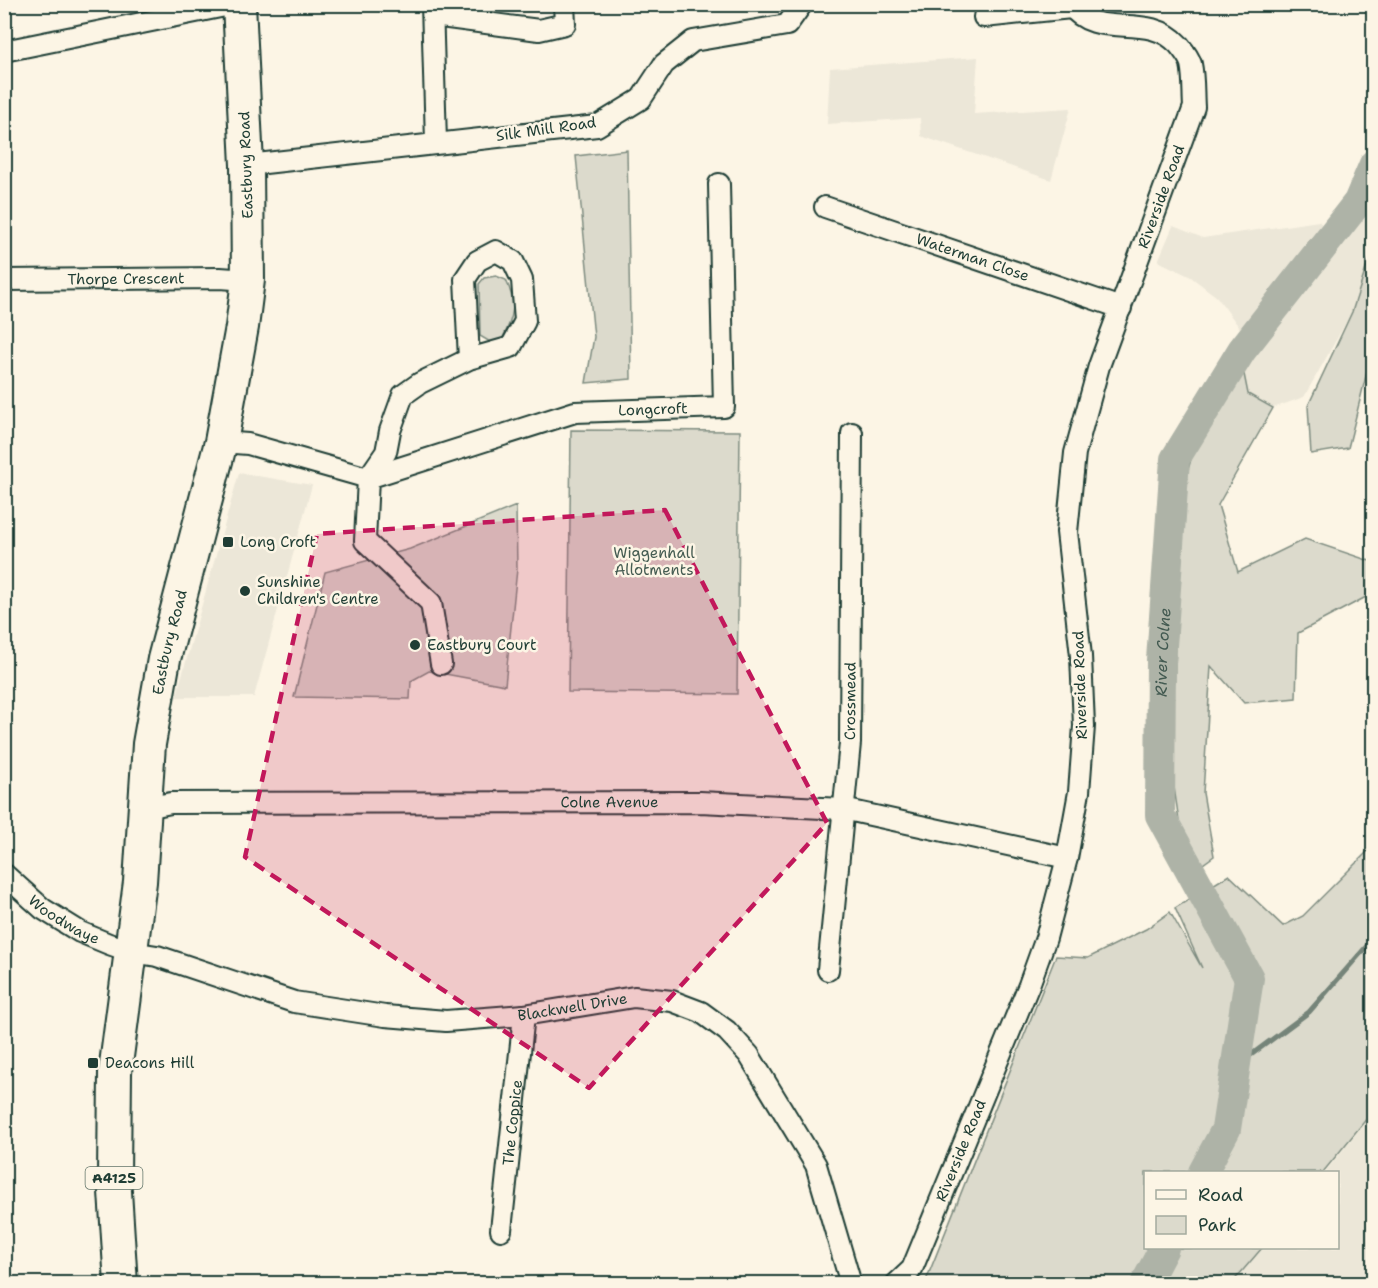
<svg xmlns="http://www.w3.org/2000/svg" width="1378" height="1288" font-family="'Shantell Sans',sans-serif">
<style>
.built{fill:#ece7d8}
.green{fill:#dcdacc;stroke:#7e8c80;stroke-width:1.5}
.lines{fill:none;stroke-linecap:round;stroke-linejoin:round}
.stream{stroke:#758479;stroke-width:5}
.river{stroke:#aeb3a7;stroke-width:30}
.street-casing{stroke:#1f3d34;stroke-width:24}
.primary-casing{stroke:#1f3d34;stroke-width:36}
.street{stroke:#fcf5e5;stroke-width:20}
.primary{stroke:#fcf5e5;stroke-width:32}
.marked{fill:#c2185b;fill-opacity:0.2;stroke:#c2185b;stroke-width:4.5;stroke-dasharray:12 8;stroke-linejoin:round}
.poi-dot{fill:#1f3d34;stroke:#fcf5e5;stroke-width:2}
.labels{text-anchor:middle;stroke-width:5;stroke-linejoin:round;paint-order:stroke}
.shield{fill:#fcf5e5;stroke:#617469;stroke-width:1.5}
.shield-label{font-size:14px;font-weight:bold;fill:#1f3d34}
.street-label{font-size:15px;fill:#1f3d34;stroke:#fcf5e5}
.poi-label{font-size:15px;fill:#1f3d34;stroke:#fcf5e5;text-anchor:start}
.park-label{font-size:15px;fill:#455c52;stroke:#fcf5e5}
.water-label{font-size:16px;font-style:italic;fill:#435a51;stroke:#fcf5e5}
</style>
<rect width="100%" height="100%" fill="#fcf5e5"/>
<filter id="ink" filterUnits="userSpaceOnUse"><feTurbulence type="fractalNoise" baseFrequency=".0167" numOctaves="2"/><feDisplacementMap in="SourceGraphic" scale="12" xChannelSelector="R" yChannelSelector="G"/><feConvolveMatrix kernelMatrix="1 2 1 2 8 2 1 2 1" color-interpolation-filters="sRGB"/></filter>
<g filter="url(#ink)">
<!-- built -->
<g class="built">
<polygon points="978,57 974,114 1071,108 1051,180 921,136 920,118 827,124 830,68"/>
<polygon points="1373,190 1373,247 1352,312 1304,397 1273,408 1247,394 1242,364 1261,339 1242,331 1217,297 1191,277 1158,261 1173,226 1203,238 1319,221 1337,244"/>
<polygon points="239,473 312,485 254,697 176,697"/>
<polygon points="1373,1113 1373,1283 1233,1283 1263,1248 1338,1248 1338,1172 1325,1172"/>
</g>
<!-- green -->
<g class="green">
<polygon points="627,150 631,379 586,383 594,337 576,156"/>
<polygon points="1373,247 1373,348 1348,448 1311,454 1308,406 1352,312"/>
<path d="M 496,276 L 506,280 C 517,304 514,317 502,339 L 492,343 L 480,336 L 479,284 L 484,278 Z"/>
<polygon points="1242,364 1248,394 1273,408 1218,505 1238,572 1305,539 1373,562 1373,603 1366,597 1298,633 1296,698 1244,703 1211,666 1203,793 1214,856 1196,869 1181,835 1171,766 1179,573 1188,470 1196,441 1221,391"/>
<polygon points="571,430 740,431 737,694 568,692"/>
<polygon points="516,506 517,569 505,685 429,671 411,681 410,699 294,697 325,572 410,549"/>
<polygon points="1373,846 1373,1111 1323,1172 1146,1172 1146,1248 1262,1248 1232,1283 925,1283 1056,956 1088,958 1146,929 1170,912 1202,968 1175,908 1229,875 1283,926 1303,916"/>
</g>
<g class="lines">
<!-- stream -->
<polyline class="stream" points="1236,1066 1309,1012 1374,938"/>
<!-- river -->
<g class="river">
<path id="s1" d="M 1203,1172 L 1226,1129 L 1249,978 L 1160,815 L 1161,660 L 1175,459 L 1242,350 L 1358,202 L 1374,164"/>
<polyline points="1145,1284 1164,1248"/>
</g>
<defs>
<g id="street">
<polyline points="432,4 436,142"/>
<polyline points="433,16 539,30 565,24 564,4"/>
<polyline points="984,17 1071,8"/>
<polyline points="4,51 235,4"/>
<polyline points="247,165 597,126 641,99 664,64 693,41 787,25 802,4"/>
<path id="s2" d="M 825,207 L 1121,308"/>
<path id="s3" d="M 4,280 L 220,278 L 248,280"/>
<path id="s4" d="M 221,442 L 248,444 L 368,478 L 575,412 L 724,407 L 719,184"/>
<polyline points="441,664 431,603 365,541 368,478 386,452 390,431 403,395 420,383 469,359 511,347 525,321 522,280 513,261 496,251 477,261 465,279 469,359"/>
<path id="s5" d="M 146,808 L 171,803 L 700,802 L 843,809 L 1067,858"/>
<path id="s6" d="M 4,874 L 43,909 L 80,932 L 109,944 L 132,952 L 157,956 L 294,1002 L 385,1016 L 446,1021 L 524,1015 L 634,997 L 672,1001 L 701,1012 L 727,1031 L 749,1055 L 816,1165 L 851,1284"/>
<path id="s7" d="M 828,970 L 850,743 L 852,433"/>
<path id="s8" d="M 501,1230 L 524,1015"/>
<path id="s9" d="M 896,1284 L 912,1269 L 1029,985 L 1046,938 L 1067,858 L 1079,792 L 1084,726 L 1081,656 L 1067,532 L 1075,453 L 1099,366 L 1194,107 C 1193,93 1194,78 1191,64 C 1189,57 1184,51 1179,45 C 1146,9 1098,43 1069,4"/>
</g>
<g id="primary">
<path id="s10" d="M 121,1284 L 114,1176 L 115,1072 L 140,882 L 149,744 L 164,659 L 221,442 L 242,327 L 248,280 L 247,165 L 239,4"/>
</g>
</defs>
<!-- street casing -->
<use href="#street" class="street-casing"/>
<!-- primary casing -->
<use href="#primary" class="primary-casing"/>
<!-- street -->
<use href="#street" class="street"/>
<!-- primary -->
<use href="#primary" class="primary"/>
</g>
</g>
<!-- marked area -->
<path class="marked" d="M 665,510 L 827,823 L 589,1088 L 245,857 L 317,534 Z"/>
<!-- markers -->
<g class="poi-dot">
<rect x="222" y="536" width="12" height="12" rx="3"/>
<circle cx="245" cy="591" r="6"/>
<circle cx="415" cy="645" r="6"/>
<rect x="87" y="1057" width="12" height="12" rx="3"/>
</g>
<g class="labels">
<!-- shield labels -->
<rect class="shield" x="85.5" y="1167" width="57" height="22" rx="4.5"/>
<g class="shield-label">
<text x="114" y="1183">A4125</text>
</g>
<!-- street labels -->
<g class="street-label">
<text transform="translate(546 129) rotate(-8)" y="5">Silk Mill Road</text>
<text transform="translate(246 165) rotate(-92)" y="5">Eastbury Road</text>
<text dy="5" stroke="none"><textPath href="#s9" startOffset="1140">Riverside Road</textPath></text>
<text dy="5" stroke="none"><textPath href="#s2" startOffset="156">Waterman Close</textPath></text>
<text dy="5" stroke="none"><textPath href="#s3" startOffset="122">Thorpe Crescent</textPath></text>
<text dy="5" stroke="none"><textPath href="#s4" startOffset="447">Longcroft</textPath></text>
<text dy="5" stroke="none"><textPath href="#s10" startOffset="646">Eastbury Road</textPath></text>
<text transform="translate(1080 685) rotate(-92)" y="5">Riverside Road</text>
<text dy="5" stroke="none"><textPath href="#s7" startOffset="270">Crossmead</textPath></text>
<text dy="5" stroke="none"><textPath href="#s5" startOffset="464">Colne Avenue</textPath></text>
<text dy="5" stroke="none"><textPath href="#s6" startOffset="76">Woodwaye</textPath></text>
<text dy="5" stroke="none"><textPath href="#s6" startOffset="602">Blackwell Drive</textPath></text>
<text dy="5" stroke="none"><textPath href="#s8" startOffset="108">The Coppice</textPath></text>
<text dy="5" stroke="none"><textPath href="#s9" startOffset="150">Riverside Road</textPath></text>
</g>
<!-- poi labels -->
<g class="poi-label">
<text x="240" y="547">Long Croft</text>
<text x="257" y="587">Sunshine<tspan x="257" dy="17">Children's Centre</tspan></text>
<text x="427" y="650">Eastbury Court</text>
<text x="105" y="1068">Deacons Hill</text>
</g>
<!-- park labels -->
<g class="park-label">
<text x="654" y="558">Wiggenhall<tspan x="654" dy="17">Allotments</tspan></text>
</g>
<!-- water labels -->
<g class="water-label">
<text dy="6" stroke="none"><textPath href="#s1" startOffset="550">River Colne</textPath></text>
</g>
</g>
<!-- margin -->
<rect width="1378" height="1288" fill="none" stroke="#fcf5e5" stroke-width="24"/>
<rect x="12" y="12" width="1354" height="1264" fill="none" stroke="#1f3d34" stroke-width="2" filter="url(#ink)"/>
<!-- legend -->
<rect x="1144" y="1171" width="195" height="78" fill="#fcf5e5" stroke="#a4ab9e" stroke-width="1.5"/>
<rect x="1156" y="1190" width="30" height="9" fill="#fcf5e5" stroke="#a4ab9e" stroke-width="1.5"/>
<text x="1198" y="1201" font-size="18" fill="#1f3d34">Road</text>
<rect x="1156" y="1216" width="30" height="18" fill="#dcdacc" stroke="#a4ab9e" stroke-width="1.5"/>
<text x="1198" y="1231" font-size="18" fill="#1f3d34">Park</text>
</svg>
